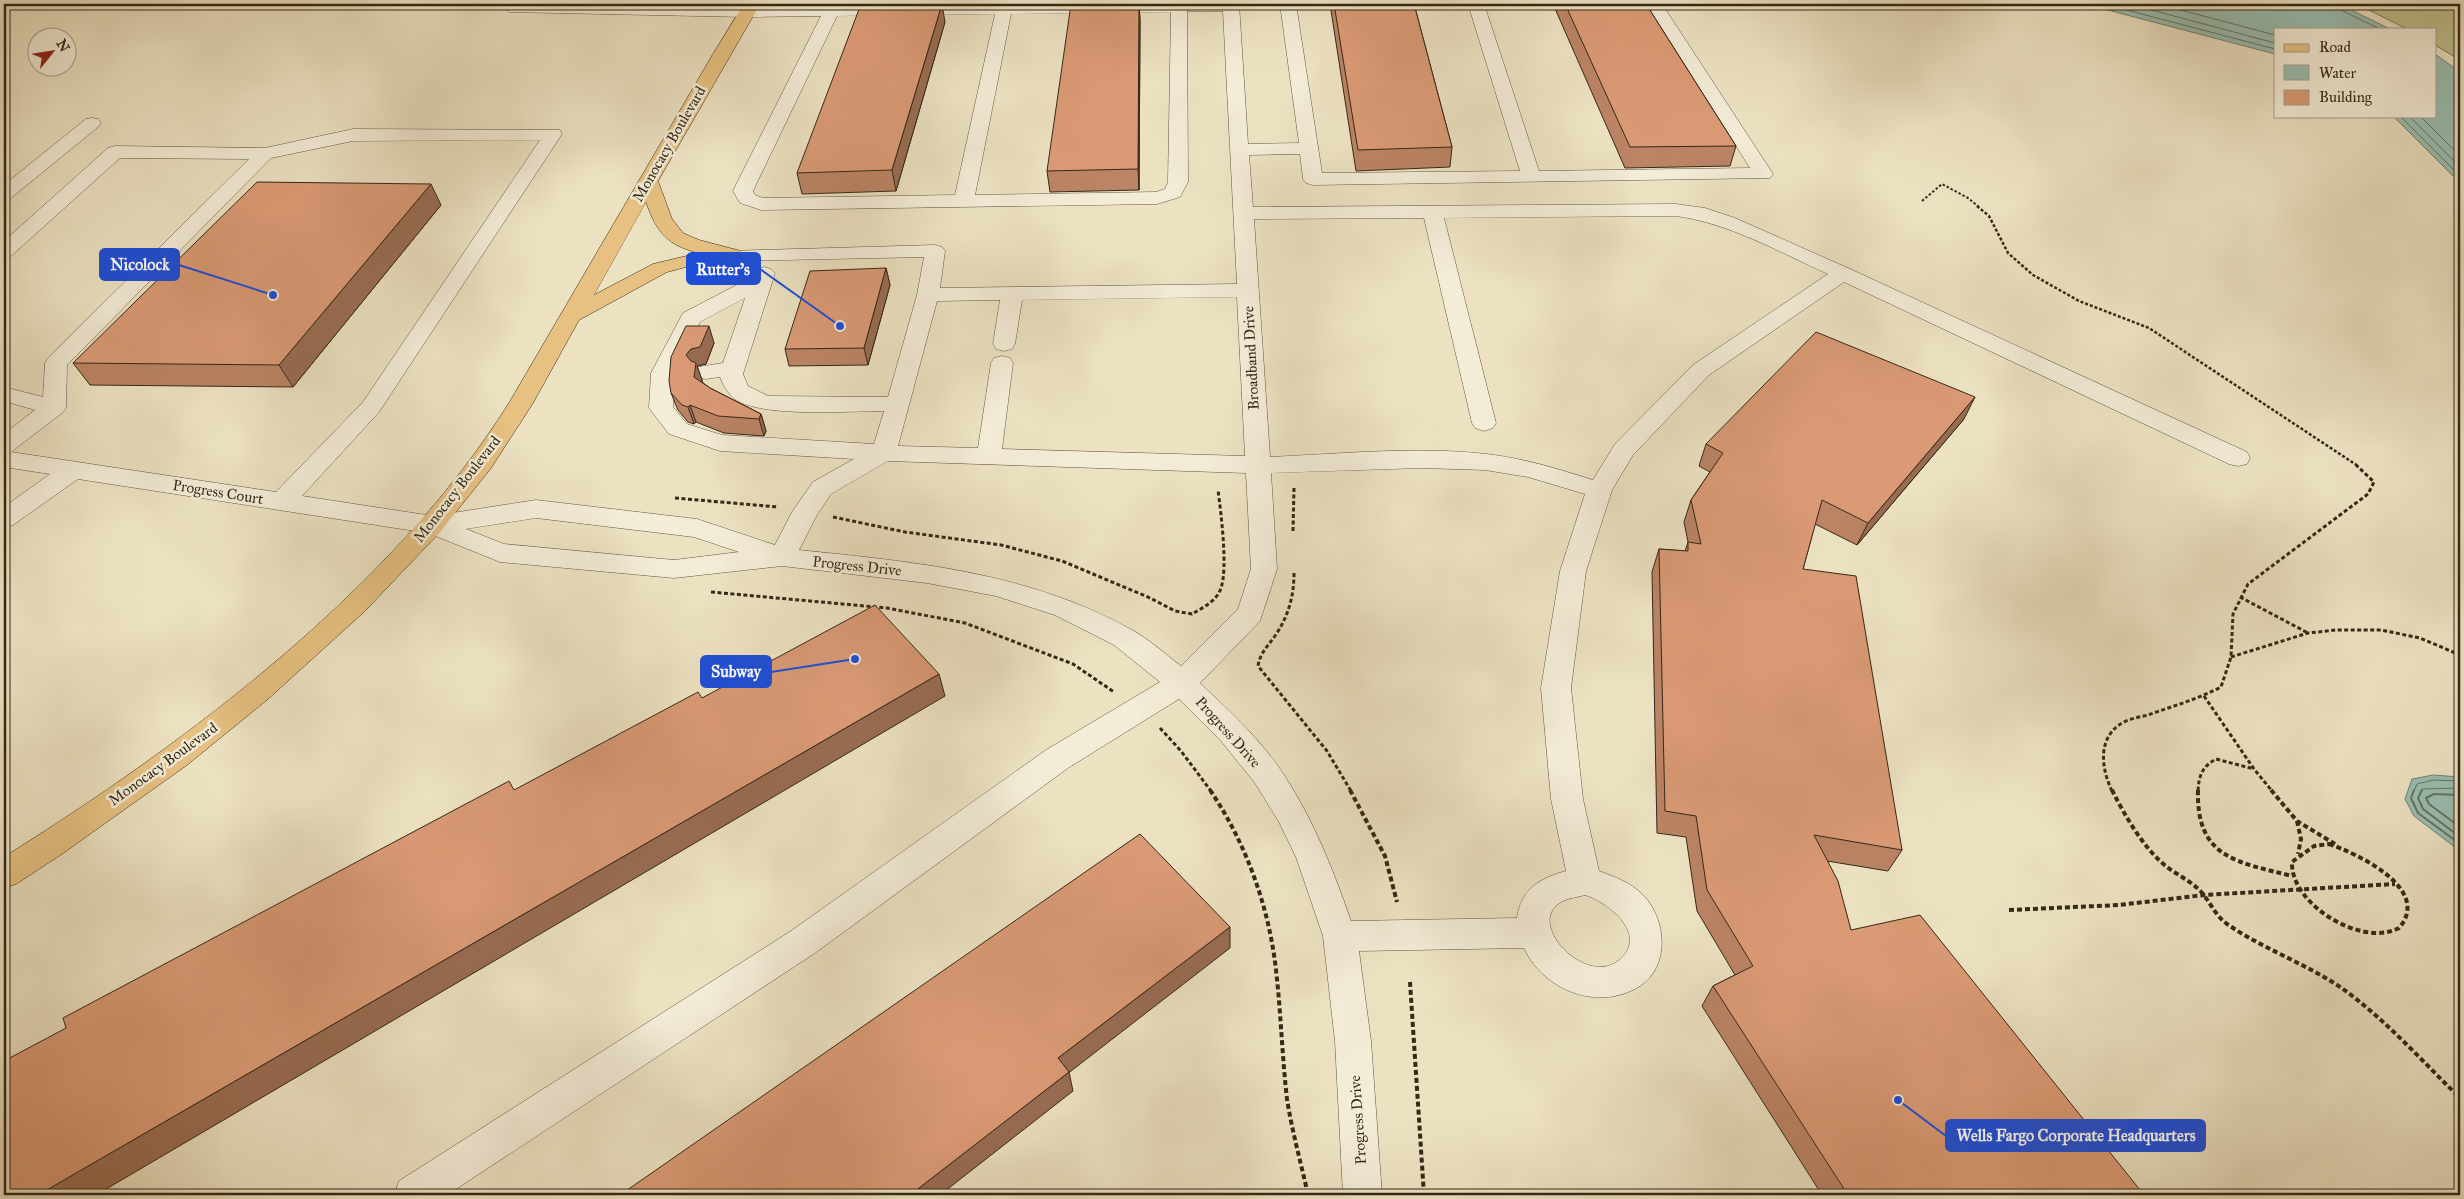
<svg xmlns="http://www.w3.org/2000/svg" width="2464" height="1199" font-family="'IM FELL Great Primer',serif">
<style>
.green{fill:#bfc18e;stroke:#7a7452}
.water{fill:#99beb1;stroke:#718273}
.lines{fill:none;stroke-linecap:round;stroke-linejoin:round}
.shore-far1{stroke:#667364;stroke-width:1}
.shore{stroke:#667364;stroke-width:2}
.minor-casing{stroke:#625642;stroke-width:1}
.major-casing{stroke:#342817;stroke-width:1}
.path-far3{stroke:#342817;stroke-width:2;stroke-dasharray:2.5 2;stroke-linecap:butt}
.path-far2{stroke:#342817;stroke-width:2.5;stroke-dasharray:3 2;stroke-linecap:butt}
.path-far1{stroke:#342817;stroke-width:3;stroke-dasharray:4 2.5;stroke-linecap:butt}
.path{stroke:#342817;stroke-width:4;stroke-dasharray:5 3;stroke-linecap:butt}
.minor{fill:#f3ecd7;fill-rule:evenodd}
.major{fill:#e6c181;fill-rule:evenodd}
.wall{fill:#bb8465;stroke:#342817}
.shaded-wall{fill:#996c52;stroke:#342817}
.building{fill:#da9a75;stroke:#342817}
.labels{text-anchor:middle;stroke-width:5;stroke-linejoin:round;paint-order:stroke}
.street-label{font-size:15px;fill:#342817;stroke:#f3ecd7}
.leader{fill:none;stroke:#1d4ed8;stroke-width:2}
.callout-dot{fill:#1d4ed8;stroke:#f3ecd7;stroke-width:2}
.callout{fill:#1d4ed8;stroke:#1d4ed8;stroke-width:2}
.callout-label{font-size:16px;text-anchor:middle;font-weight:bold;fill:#fff}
</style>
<rect width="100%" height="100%" fill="#ece2c2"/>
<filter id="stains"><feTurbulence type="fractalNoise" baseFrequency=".004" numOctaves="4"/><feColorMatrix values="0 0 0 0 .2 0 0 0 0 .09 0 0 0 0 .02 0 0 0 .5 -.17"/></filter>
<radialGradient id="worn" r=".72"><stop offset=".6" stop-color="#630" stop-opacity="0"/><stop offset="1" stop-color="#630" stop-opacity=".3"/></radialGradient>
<!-- green -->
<polygon class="green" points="2357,4 2460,4 2460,60 2435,45 2435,29 2407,29"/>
<!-- water -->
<g class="water">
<polygon points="2085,4 2339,4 2390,29 2275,29 2275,54"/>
<polygon points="2435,54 2460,72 2460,183 2393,116 2435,116"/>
<polygon points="2433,775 2460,777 2460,851 2414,816 2405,799 2412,779"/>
</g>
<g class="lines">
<!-- shore-far1 -->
<g class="shore-far1">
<polyline points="2104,4 2275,49"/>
<polyline points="2129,4 2275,43"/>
<polyline points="2158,4 2275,35"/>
<polyline points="2338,4 2341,10 2380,29"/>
<polyline points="2400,116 2460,176"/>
<polyline points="2409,116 2460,167"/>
<polyline points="2420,116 2460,156"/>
<polyline points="2414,791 2417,784 2433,780 2460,781"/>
<polyline points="2421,791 2422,789 2460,788"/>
</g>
<!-- shore -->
<g class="shore">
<polyline points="2414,790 2411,798 2418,813 2460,844"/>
<polyline points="2422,790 2418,798 2423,809 2460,837"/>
<polyline points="2460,795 2434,794 2426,798 2429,804 2460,827"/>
</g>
<defs>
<g id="minor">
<path d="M 515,4 L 826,6 L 827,4 L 843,4 L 842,6 L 1239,4 L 1248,144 L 1299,143 L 1280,4 L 1296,4 L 1322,173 L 1520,171 L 1468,4 L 1484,4 L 1539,171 L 1750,168 L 1646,4 L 1662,4 L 1773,174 L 1770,178 L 1313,185 L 1306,183 L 1303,179 L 1300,154 L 1249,155 L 1253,207 L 1676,204 L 1705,208 L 1735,218 L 1850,269 L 2247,452 L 2250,458 L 2247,464 L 2238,466 L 2229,464 L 1844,282 L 1709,375 L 1633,455 L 1612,490 L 1586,571 L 1571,688 L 1583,799 L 1599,871 C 1615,877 1630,882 1643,895 C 1666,918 1671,966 1640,986 C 1599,1012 1544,991 1524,948 L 1359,951 L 1371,1041 L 1382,1195 L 1343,1195 L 1335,1041 L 1323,936 L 1296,857 L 1279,822 L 1255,783 L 1221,741 L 1179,699 L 1068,768 L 815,953 L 447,1195 L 394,1195 L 399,1181 L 791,931 L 1046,750 L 1160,682 L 1114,645 L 1055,615 L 996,596 L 927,583 L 782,566 L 674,578 L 500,562 L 428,533 L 78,479 L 13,525 L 4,528 L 4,507 L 50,474 L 4,467 L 4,434 L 35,410 L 4,401 L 4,387 L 43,397 L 45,363 L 48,358 L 249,159 L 120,158 L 11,256 L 4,258 L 4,241 L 108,148 L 115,146 L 265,148 L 353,129 L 560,130 L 562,134 L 379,412 L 302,496 L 433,516 L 536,500 L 697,519 L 775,545 L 792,512 L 813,482 L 854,459 L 720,451 L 669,434 L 649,408 L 651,373 L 683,313 L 752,277 L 757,269 L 764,267 L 771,269 L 775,273 L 743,374 L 748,386 L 768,396 L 888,397 L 917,295 L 924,257 L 734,261 L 727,259 L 724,255 L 727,251 L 935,245 L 942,247 L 945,251 L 940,288 L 1237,284 L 1223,11 L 1187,11 L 1188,182 L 1180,197 L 1157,204 L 761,210 L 740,203 L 733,191 L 821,16 L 746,17 L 509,12 L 507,9 L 509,6 ZM 1171,12 L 1168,182 L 1165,189 L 1156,192 L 975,195 L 1011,14 ZM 995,14 L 955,195 L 763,198 L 755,195 L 753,191 L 837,16 ZM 540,140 L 363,402 L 276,492 L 11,452 L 62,413 L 66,408 L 67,365 L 271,158 L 353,141 ZM 1676,216 C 1729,223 1779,252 1828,274 L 1693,365 L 1615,444 L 1593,480 C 1558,469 1523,458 1486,454 C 1416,446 1340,454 1270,457 L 1254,219 L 1424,218 L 1472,423 L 1475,428 L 1484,431 L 1493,428 L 1496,423 L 1444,218 ZM 1237,297 L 1245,456 L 1002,449 L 1013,363 L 1010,358 L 1002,356 L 994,358 L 991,363 L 978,448 L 898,446 L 937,301 L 1000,300 L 993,344 L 996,349 L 1004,351 L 1012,349 L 1015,344 L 1022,300 ZM 745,298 L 723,363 L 698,367 L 694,372 L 698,377 L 706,379 L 720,377 C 723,385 728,394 735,399 C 761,418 849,411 884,411 L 874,444 L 722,435 L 687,424 L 673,407 L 675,373 L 700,322 ZM 888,461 L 1246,473 L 1251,569 L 1238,609 L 1181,666 C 1165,654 1149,639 1132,630 C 1028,572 915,562 799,550 L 817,515 L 831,494 ZM 1423,468 L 1485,470 L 1528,477 L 1585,494 L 1560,571 L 1541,688 L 1551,799 L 1566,871 C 1540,878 1521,889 1517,918 L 1351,921 C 1332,866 1311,814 1278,766 C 1256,735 1227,709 1200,683 L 1260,621 L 1277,569 L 1271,473 ZM 536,518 L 694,537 L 739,552 L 674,560 L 504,544 L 466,529 ZM 1585,895 C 1610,903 1650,936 1618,961 C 1585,987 1522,921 1563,901 C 1569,898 1578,897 1585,895 Z"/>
<polygon points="92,118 98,119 101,123 98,127 11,198 4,200 4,185 86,119"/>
</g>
<path id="major" d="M 744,4 L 760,4 L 658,181 L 672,219 L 683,233 L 699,240 L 741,251 L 744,255 L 741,259 L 686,267 L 667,272 L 579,320 L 533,403 L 491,468 L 440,532 L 365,611 L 268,699 L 187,765 L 59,856 L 16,884 L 4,888 L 4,857 C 188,742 393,588 509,403 L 713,54 ZM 646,202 C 657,233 667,245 699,253 L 653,264 L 594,295 Z"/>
</defs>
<!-- minor casing -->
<use href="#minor" class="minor-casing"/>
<!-- major casing -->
<use href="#major" class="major-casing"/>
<!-- path-far3 -->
<polyline class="path-far3" points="1922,201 1942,184 1968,198 1979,207"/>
<!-- path-far2 -->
<polyline class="path-far2" points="1977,206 1989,216 2008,253 2033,275 2079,301 2149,328 2358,466"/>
<!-- path-far1 -->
<g class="path-far1">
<polyline points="675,498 778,507"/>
<path d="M 833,517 L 905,532 L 1001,545 L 1062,561 L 1148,597 L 1175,611 L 1192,614 C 1202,608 1217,601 1221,588 C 1228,568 1221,513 1218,490"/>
<polyline points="1293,531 1294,488"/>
<path d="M 1294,573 C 1294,595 1289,614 1277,633 C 1270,644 1260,652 1258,666 L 1327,751 L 1351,791"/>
<polyline points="711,592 887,608 965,623 1073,664 1114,692"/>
<polyline points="2240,597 2308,633"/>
<polyline points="2231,657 2308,633 2336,630 2381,630 2420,638 2460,655"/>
<polyline points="2204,696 2254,769 2272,791"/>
<polyline points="1160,728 1181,751 1211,791"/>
<path d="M 2112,791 C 2102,770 2097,741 2119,725 C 2127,719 2140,717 2148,715 C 2173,706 2198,699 2221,687 L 2231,657 L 2233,614 L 2248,584 L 2368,494 L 2374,482 L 2356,465"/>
<path d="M 2198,791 C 2199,775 2202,767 2216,759 L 2254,769"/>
</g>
<!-- path -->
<g class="path">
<path d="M 1210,790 C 1246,843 1269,907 1276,970 C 1281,1013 1282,1056 1287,1099 C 1292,1131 1301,1163 1308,1195"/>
<polyline points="1350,790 1385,856 1397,902"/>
<path d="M 2112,790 C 2125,816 2144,849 2167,867 C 2179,876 2193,882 2203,894 C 2211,904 2216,916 2227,924 C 2263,949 2307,964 2343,989 C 2386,1020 2422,1061 2460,1098"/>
<path d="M 2198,790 C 2196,858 2237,862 2292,876"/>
<polyline points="2271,790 2297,821 2335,844"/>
<polyline points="2297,821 2301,839 2298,854"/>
<path d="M 2329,844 C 2356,853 2433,889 2399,928 C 2362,948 2290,904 2292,862 L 2314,846 Z"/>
<polyline points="2009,910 2119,905 2204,895 2395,884"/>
<polyline points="1410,982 1424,1195"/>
</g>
<!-- minor -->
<use href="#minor" class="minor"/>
<!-- major -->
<use href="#major" class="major"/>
</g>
<!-- wall -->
<g class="wall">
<polygon points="1139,4 1140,21 1139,190 1050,192 1047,171"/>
<polygon points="1330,4 1414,4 1452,147 1450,167 1356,171"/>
<polygon points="1553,4 1646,4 1736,146 1730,166 1625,168"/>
<polygon points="945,22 896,191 802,194 797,173"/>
<polygon points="441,205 293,387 90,385 73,363"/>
<polygon points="886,268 890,285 868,365 789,366 785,349"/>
<polygon points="714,343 706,364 697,366 702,380 702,382 710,388 761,414 766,431 764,436 724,433 696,422 694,424 688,422 678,410 671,393"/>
<polygon points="1964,419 1857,545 1815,524 1803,569 1902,850 1888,871 1827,861 1851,930 2144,1195 1822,1195 1702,1006 1713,986 1735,975 1697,911 1686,837 1657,833 1652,572 1659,549 1685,551 1688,542 1684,522 1691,500 1710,472 1699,466 1706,444"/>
</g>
<!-- shaded-wall -->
<g class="shaded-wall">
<polygon points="942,4 945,22 896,191 892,170"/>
<polygon points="1139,4 1140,21 1139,190 1138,169"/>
<polygon points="431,184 441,205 293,387 279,365"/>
<polygon points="886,268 890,285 868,365 864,348"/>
<polygon points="709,326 714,343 706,364 697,366 702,380 700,394 686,355"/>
<polygon points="1975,397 1964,419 1857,545 1868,523"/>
<polygon points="690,405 696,422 694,424 688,407"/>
<polygon points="761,414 766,431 764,436 759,419"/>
<polygon points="939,674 945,696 96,1195 38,1195"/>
<polygon points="1230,927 1230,948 1062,1078 1058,1058"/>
<polygon points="1069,1072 1073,1091 940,1195 910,1195"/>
</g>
<!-- building -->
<g class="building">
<polygon points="861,4 942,4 892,170 797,173"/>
<polygon points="1071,4 1139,4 1138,169 1047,171"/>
<polygon points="1334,4 1414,4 1452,147 1358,150"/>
<polygon points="1565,4 1646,4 1736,146 1630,147"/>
<polygon points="257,182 431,184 279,365 73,363"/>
<polygon points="886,268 864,348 785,349 810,271"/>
<polygon points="686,326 709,326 700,347 691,349 686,355 691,361 696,363 694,377 710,388 761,414 759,419 718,416 690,405 688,407 682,405 671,393 669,381 671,357"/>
<polygon points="1816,332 1975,397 1868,523 1822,500 1803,569 1856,576 1902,850 1814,835 1838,881 1851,930 1920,915 2144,1195 1848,1195 1713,986 1753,966 1707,890 1696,816 1665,811 1659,549 1688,551 1688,542 1701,544 1691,500 1723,453 1706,444"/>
<polygon points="875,605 939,674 38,1195 4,1195 4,1061 66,1028 63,1018 509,781 514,790 698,692 702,698"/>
<polygon points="1140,834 1230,927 1058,1058 1069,1072 910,1195 620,1195"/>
</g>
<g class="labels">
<!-- street labels -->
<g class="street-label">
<text transform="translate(669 144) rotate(-60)" y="5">Monocacy Boulevard</text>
<text transform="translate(1251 358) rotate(-93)" y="5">Broadband Drive</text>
<text transform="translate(457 489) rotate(-52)" y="5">Monocacy Boulevard</text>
<text transform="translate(218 492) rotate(9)" y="5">Progress Court</text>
<text transform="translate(857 566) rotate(6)" y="5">Progress Drive</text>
<text transform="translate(1228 732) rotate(48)" y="5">Progress Drive</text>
<text transform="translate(163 764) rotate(-36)" y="5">Monocacy Boulevard</text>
<text transform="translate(1358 1120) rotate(-94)" y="5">Progress Drive</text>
</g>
</g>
<!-- callouts -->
<path class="leader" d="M273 295L179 265M840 326L760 269M855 659L771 672M1898 1100L1946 1136"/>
<g class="callout-dot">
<circle cx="273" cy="295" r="5"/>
<circle cx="840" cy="326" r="5"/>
<circle cx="855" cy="659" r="5"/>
<circle cx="1898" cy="1100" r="5"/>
</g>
<g class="callout">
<rect x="100" y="249" width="79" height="31" rx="5"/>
<rect x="687" y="253" width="73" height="31" rx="5"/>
<rect x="701" y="656" width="70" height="31" rx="5"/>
<rect x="1946" y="1120" width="259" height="31" rx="5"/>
</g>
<g class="callout-label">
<text x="140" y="270">Nicolock</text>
<text x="723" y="275">Rutter's</text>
<text x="736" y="677">Subway</text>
<text x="2076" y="1141">Wells Fargo Corporate Headquarters</text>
</g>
<!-- margin -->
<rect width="2464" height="1199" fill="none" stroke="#ece2c2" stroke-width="20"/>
<rect x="5" y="5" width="2454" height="1189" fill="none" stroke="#342817" stroke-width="2.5"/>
<rect x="10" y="10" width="2444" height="1179" fill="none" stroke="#342817"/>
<!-- legend -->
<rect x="2274" y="28" width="162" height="90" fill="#f3ecd7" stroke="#a79e8a"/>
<rect x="2284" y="44" width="25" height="8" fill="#e6c181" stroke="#a79e8a"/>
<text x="2319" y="52" font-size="15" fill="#342817">Road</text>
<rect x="2284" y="65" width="25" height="15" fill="#99beb1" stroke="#a79e8a"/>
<text x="2319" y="78" font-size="15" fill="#342817">Water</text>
<rect x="2284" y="90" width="25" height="15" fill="#da9a75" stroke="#a79e8a"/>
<text x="2319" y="102" font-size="15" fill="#342817">Building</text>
<!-- north arrow -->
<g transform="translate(52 52) rotate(60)"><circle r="24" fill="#f3ecd7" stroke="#a79e8a"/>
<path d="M0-4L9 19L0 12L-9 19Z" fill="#8f2418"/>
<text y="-8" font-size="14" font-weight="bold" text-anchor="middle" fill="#342817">N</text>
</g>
<rect width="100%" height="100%" filter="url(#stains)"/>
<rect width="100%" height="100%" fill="url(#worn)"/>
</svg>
